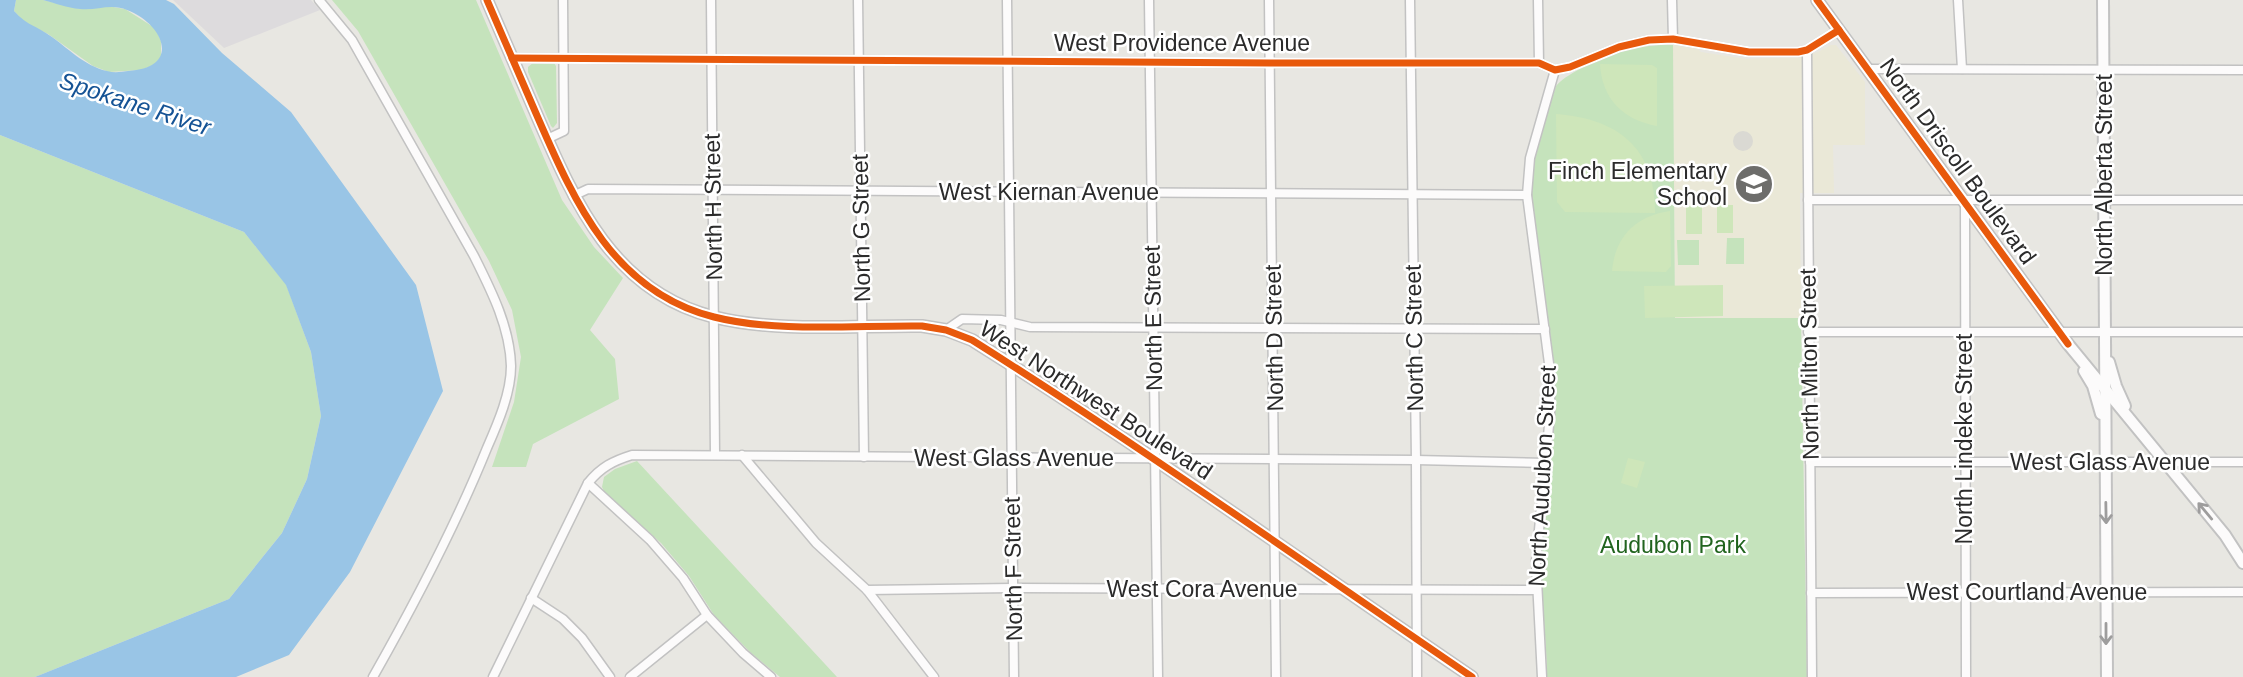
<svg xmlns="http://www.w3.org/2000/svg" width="2243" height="677" font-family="Arial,sans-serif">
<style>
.industrial{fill:#dddbdd}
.education{fill:#eae8d7}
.green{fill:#c5e3bc}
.pitch{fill:#cee6ba}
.plaza{fill:#dad9d3}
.water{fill:#99c5e6}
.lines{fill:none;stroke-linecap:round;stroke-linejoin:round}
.street-casing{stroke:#c2c2c2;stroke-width:11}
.secondary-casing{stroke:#c2c2c2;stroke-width:14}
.street{stroke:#fcfbfb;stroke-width:8}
.secondary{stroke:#fcfbfb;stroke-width:10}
.cycleway-casing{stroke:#fff;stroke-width:11}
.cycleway{stroke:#e8590c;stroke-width:7}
.oneway{stroke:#9e9d9d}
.labels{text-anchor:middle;stroke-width:5;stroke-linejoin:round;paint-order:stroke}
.street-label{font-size:23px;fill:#2b2b2b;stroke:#fff}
.poi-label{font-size:23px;fill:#2b2b2b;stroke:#fff;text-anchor:end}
.park-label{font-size:23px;fill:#21641e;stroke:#fff}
.water-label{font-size:24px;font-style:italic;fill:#155395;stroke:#fff}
</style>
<rect width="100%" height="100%" fill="#e8e7e2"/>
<!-- industrial -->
<polygon class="industrial" points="173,0 311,0 320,10 224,48"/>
<!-- education -->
<polygon class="education" points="1673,44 1696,47 1701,52 1746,59 1803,56 1818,52 1831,45 1836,45 1865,82 1865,145 1833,145 1834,193 1800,193 1801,318 1675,318"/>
<!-- green -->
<g class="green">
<polygon points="16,0 43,0 81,9 107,6 125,9 155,28 161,41 161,57 154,65 141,70 109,72 93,66 48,34 25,23 14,11"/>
<polygon points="332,0 476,0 562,200 594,247 623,278 590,330 615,359 619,399 533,444 526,467 492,467 514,402 521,357 512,310 489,261 358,31"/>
<path d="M 1673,44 L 1675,318 L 1801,318 L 1807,677 L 1547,677 C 1547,631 1538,585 1541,539 C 1544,487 1556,437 1553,385 C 1551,316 1528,248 1531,179 C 1533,148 1547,116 1556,86 C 1564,77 1573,73 1583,67 C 1612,52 1640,45 1673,44 Z"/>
<polygon points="534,62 554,63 556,66 557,123 553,128 551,126 528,72 528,67"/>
<polygon points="0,135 244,232 286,284 311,352 321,416 307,479 282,533 229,599 35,677 0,677"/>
<polygon points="1727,238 1744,238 1744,264 1726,264"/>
<polygon points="1677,240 1699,240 1699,265 1678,265"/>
<polygon points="637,461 837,677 780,677 750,652 714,615 689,576 661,543 605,493 602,487 604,477 615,469"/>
</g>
<!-- pitch -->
<g class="pitch">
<path d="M 1600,64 L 1652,65 L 1657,68 L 1657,126 C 1623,120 1602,99 1600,64 Z"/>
<path d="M 1556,114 C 1618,119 1655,147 1655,213 L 1565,212 L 1557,202 Z"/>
<rect x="1717" y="205" width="16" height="28"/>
<rect x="1686" y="206" width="16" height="28"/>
<path d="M 1670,211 L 1671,266 L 1666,272 L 1612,271 C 1615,236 1636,216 1670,211 Z"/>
<polygon points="1723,285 1723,316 1645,318 1644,286"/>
<polygon points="1628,458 1645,462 1637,488 1621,483"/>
</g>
<!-- plaza -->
<circle class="plaza" cx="1743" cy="141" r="10"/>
<!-- water -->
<path class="water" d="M 0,0 L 16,0 L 14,11 C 28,26 33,24 49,35 C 67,47 84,66 107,71 C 114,73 121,72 128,71 C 182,68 164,24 127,10 C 111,3 96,11 80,9 C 67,8 55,3 43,0 L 166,0 L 174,4 L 222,53 L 291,112 L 416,285 L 443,391 L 350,572 L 289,655 L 236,677 L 35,677 L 229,599 L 282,533 L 307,479 L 321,416 L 311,352 L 286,285 L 244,232 L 0,135 Z"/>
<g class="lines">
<defs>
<g id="street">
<path d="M 319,0 L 352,40 L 474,256 C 491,290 510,327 511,366 C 511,393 498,423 487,448 C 455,527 415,603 373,677"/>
<polyline points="711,0 715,455"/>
<polyline points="858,0 864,457"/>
<polyline points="1007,0 1014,677"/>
<polyline points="1149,0 1158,677"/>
<polyline points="1269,0 1276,677"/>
<polyline points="1410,0 1416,460 1417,677"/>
<polyline points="1538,0 1539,63"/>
<polyline points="1672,0 1673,39"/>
<polyline points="1958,0 1962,69"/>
<polyline points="1807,50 1812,677"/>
<polyline points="512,58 1270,63 1539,63 1555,70 1570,67 1619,47 1649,40 1673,39 1749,52 1798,52 1807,50 1839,30"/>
<polyline points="1868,69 2243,70"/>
<polyline points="547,139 564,131 563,0"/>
<polyline points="573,196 588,189 1527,195"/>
<polyline points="1808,200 2243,200"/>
<polyline points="1965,201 1966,677"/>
<polyline points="946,330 962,319 1001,320 1030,327 1545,329"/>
<polyline points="1808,332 2243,332"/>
<polyline points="742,455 816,543 867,590 934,677"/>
<polyline points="1810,462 2243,462"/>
<polyline points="588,483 650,540 683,578 707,615 743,653 771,677"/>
<polyline points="867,590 1012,588 1536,590"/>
<polyline points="1811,593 2243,592"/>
<polyline points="531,598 563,619 582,638 610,677"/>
<path d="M 493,677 L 588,483 C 601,467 613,461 632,455 L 1416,460 L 1545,463"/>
<polyline points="630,677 707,615"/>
<polyline points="1542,677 1536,561 1550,415 1550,371 1527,195 1530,158 1555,70"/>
</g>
<g id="secondary">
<path d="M 487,0 C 504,39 521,78 538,118 C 575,203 614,292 714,317 C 777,333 857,325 922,326 L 946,330 L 972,340 C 1142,447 1306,564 1472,677"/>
<polyline points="1817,0 2068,344 2225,535 2243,563"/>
<polyline points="2103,0 2107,677"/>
<polyline points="2109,362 2116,386 2125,406"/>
<polyline points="2084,371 2093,386 2101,414"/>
</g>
</defs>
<!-- street casing -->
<use href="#street" class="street-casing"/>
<!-- secondary casing -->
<use href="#secondary" class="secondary-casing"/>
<!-- street -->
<use href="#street" class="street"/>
<!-- secondary -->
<use href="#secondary" class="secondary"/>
<defs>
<g id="cycleway">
<path d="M 487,0 C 504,39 521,78 538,118 C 575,203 614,292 714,317 C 777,333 857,325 922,326 L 946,330 L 972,340 C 1142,447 1306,564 1472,677"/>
<polyline points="1817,0 2068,344"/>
<polyline points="512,58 1270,63 1539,63 1555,70 1570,67 1619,47 1649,40 1673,39 1749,52 1798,52 1807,50 1839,30"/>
</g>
</defs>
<!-- cycleway casing -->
<use href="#cycleway" class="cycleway-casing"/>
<!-- cycleway -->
<use href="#cycleway" class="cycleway"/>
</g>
<!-- one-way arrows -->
<defs><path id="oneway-shaft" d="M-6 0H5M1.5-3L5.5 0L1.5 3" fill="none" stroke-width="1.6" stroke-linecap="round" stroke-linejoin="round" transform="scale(1.75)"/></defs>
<g class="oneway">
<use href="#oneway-shaft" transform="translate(2205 511) rotate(-130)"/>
<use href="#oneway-shaft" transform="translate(2106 513) rotate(89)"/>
<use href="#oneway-shaft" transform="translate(2106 634) rotate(90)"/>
</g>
<!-- icons -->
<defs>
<symbol id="school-disc" viewBox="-11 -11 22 22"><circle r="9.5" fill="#6d6d6b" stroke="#fff"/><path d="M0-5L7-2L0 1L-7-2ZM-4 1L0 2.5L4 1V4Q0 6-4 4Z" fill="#fff"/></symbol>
</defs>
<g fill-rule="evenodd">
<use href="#school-disc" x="1732" y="162" width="44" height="44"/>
</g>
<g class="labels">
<!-- street labels -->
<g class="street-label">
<text x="1182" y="51">West Providence Avenue</text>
<text transform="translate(1958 161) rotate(54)" y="8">North Driscoll Boulevard</text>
<text transform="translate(2104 175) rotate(-90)" y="8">North Alberta Street</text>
<text x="1049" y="200">West Kiernan Avenue</text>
<text transform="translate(713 207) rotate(-91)" y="8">North H Street</text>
<text transform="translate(861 228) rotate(-91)" y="8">North G Street</text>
<text transform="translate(1153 318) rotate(-91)" y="8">North E Street</text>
<text transform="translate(1274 338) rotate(-91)" y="8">North D Street</text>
<text transform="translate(1414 338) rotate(-91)" y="8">North C Street</text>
<text transform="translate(1809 364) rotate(-91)" y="8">North Milton Street</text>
<text transform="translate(1096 400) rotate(33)" y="8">West Northwest Boulevard</text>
<text transform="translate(1964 439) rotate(-90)" y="8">North Lindeke Street</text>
<text x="1014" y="466">West Glass Avenue</text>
<text x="2110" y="470">West Glass Avenue</text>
<text transform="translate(1542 476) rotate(-87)" y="8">North Audubon Street</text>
<text transform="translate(1013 569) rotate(-91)" y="8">North F Street</text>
<text x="1202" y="597">West Cora Avenue</text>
<text x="2027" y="600">West Courtland Avenue</text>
</g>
<!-- poi labels -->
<g class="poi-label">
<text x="1727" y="179">Finch Elementary<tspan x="1727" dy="26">School</tspan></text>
</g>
<!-- park labels -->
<g class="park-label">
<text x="1673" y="553">Audubon Park</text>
</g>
<!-- water labels -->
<g class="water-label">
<text transform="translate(135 104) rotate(18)" y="8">Spokane River</text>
</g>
</g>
</svg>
